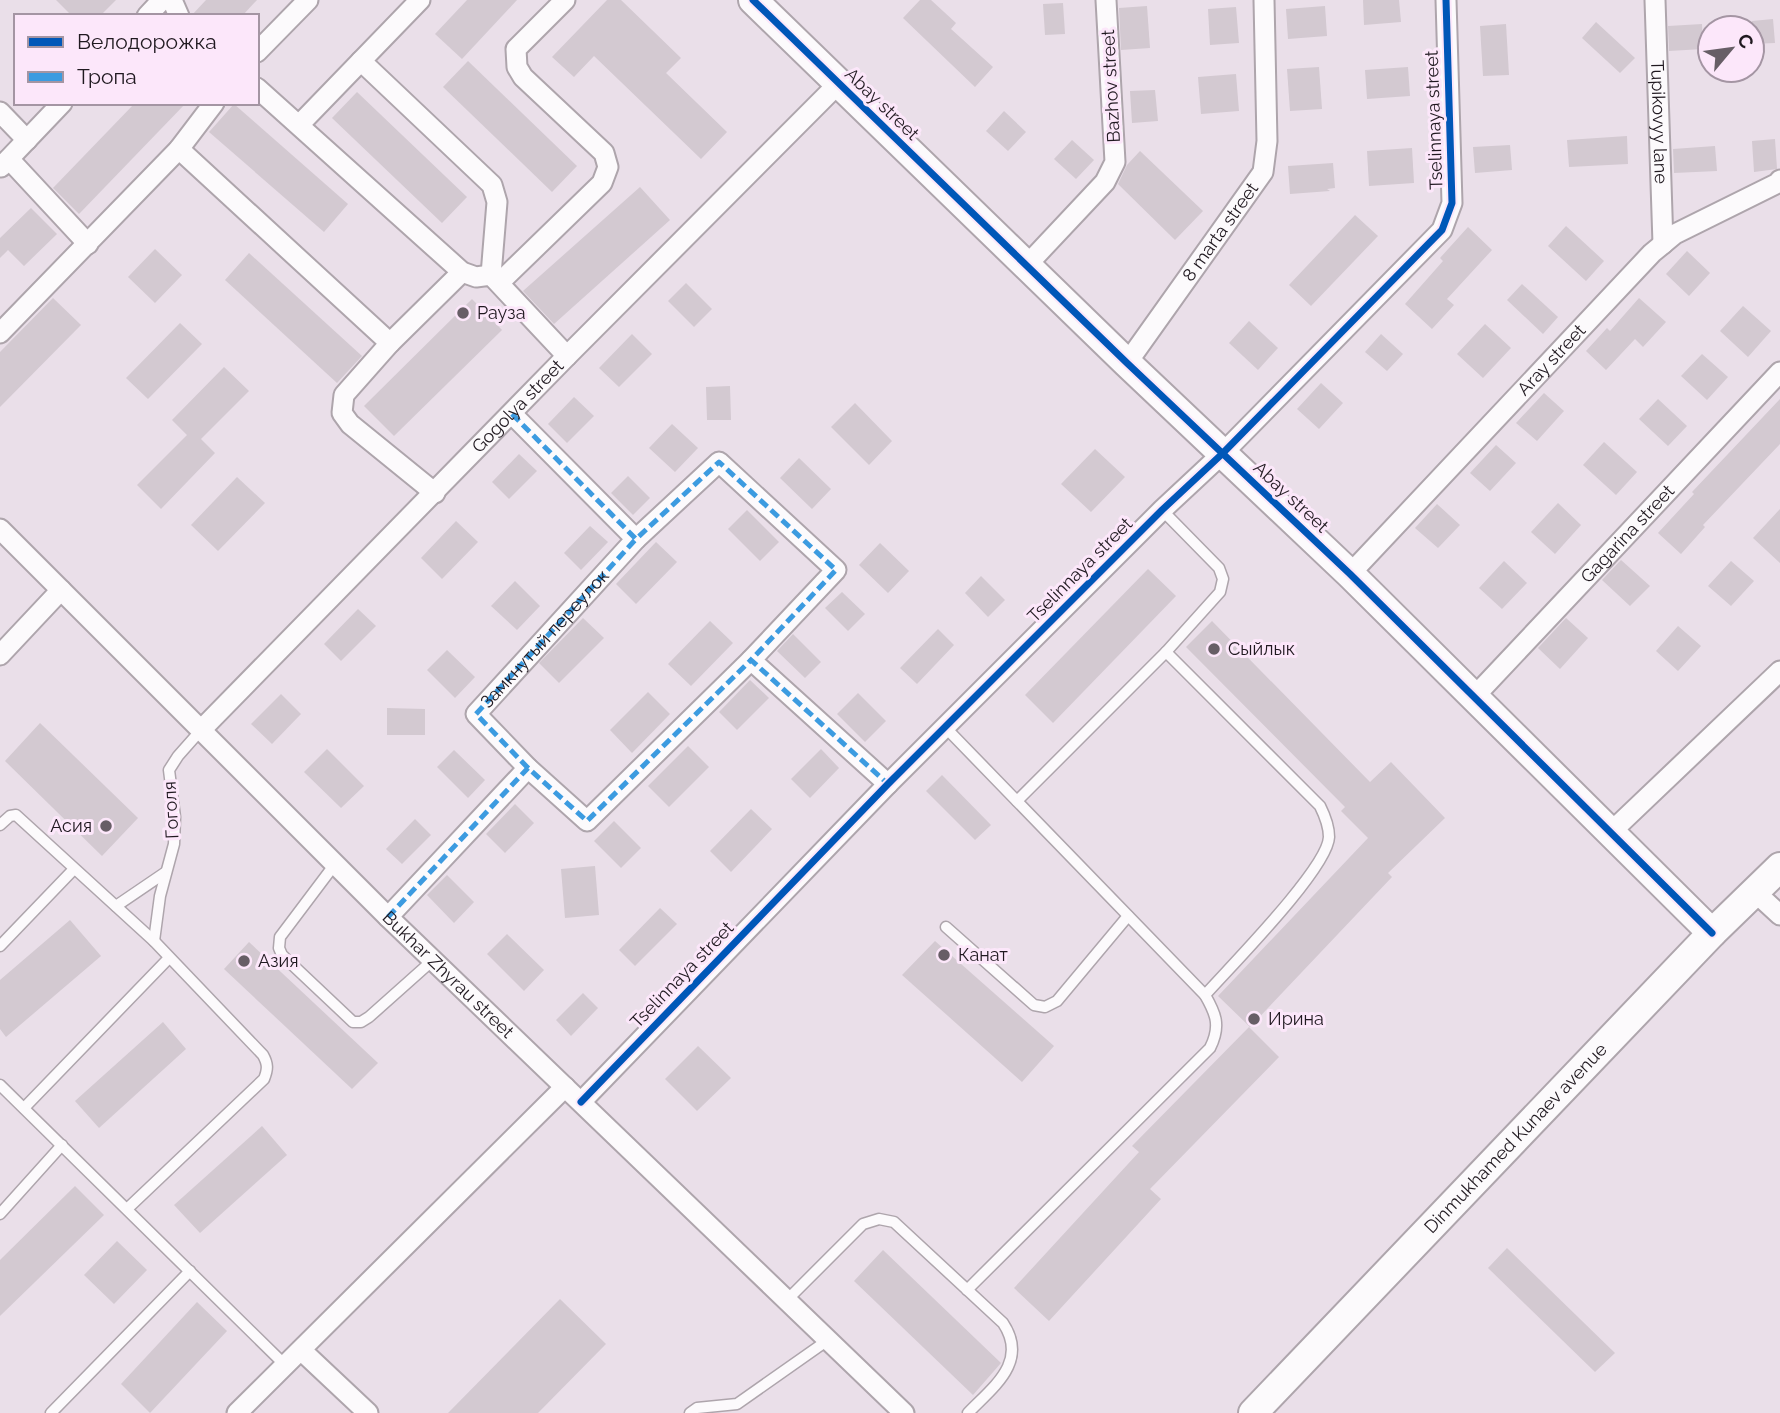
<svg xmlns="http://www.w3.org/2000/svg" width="1780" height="1413" font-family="Raleway,sans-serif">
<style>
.building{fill:#d3c9d1}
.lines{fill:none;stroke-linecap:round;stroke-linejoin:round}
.lane-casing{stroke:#aea5ac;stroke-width:13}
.street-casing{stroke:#aea5ac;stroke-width:23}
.secondary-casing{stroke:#aea5ac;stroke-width:32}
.lane{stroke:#fcfafc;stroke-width:10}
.street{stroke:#fcfafc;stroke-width:19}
.secondary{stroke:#fcfafc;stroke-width:28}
.quiet{stroke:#3c9be0;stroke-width:5;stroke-dasharray:10 5;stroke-linecap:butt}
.cycleway-casing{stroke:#fce7fa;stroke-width:11}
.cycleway{stroke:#0057b8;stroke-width:7}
.poi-dot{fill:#675e66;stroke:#fce7fa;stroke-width:2.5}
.labels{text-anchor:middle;stroke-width:6;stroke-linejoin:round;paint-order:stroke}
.street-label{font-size:18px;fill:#201920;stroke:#fce7fa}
.poi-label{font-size:18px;fill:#201920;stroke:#fce7fa;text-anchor:start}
</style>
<rect width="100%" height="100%" fill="#eadfe9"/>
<!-- building -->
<g class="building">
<polygon points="56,0 116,0 100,16 72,16"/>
<polygon points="206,0 257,0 242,16 191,16"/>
<polygon points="467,0 517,0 462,59 435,34"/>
<polygon points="607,0 621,0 681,58 666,73 727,132 701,159 594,56 574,77 552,57"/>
<polygon points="920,0 931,0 956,23 951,29 993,67 975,87 903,18"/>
<polygon points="1363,0 1399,0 1401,22 1364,25"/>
<polygon points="1063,3 1065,34 1045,35 1043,4"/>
<polygon points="1147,6 1150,48 1121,50 1119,8"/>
<polygon points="1325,6 1327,36 1288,39 1286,9"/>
<polygon points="1236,7 1239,43 1210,45 1208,9"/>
<polygon points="1773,19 1775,43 1752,44 1752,21"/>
<polygon points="1596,22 1635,58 1620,73 1582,38"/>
<polygon points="1506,24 1509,75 1483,76 1480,26"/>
<polygon points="1702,24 1703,49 1669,51 1668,26"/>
<polygon points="468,61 577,166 552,192 443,87"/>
<polygon points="1319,67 1322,109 1290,111 1287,69"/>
<polygon points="1408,67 1410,96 1367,99 1365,70"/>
<polygon points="1236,74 1239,111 1201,114 1198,77"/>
<polygon points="1155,90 1158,121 1132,123 1130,91"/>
<polygon points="357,92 467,197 442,223 332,118"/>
<polygon points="135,103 186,103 79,214 53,188"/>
<polygon points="234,104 348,204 324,232 209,132"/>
<polygon points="1004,111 1026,132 1008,151 986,131"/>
<polygon points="1627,136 1628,164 1569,167 1567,140"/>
<polygon points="1775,139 1777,169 1754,172 1752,141"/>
<polygon points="1072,140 1094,160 1076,179 1054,159"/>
<polygon points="1510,145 1512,170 1475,173 1473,147"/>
<polygon points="1715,146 1717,171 1674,173 1673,149"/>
<polygon points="1412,148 1414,183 1369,186 1367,151"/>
<polygon points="1140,151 1203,211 1175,240 1118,184 1127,165"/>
<polygon points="1333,163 1335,188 1327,189 1330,191 1290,194 1288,166"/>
<polygon points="640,187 670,220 554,324 523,291"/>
<polygon points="31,208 57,234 24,266 8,250 0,258 0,238"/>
<polygon points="1355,215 1378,236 1311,306 1289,285"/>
<polygon points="1566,226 1604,261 1586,281 1548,246"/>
<polygon points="1468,227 1492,250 1447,299 1454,305 1432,329 1405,304 1443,261 1440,258"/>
<polygon points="155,249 182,275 155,303 128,277"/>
<polygon points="1687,251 1710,273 1689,296 1666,274"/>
<polygon points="249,253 362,356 337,383 225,280"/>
<polygon points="686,283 712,309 694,327 668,301"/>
<polygon points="1522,284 1558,317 1543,334 1507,300"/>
<polygon points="53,298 81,325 0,407 0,352"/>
<polygon points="1639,298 1666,322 1643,347 1635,339 1606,370 1586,351 1607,328 1610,331"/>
<polygon points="472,299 502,330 394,436 364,406"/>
<polygon points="1743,306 1771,331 1748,357 1720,331"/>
<polygon points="1249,321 1278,348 1258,370 1229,343"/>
<polygon points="180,323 202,344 148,399 126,378"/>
<polygon points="1485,324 1511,348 1483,378 1457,354"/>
<polygon points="632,334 652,354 619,387 599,368"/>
<polygon points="1381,334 1403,354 1387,371 1365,352"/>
<polygon points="1702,354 1728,377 1707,400 1681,376"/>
<polygon points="224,367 249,391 201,439 215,453 161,509 137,485 187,435 172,420"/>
<polygon points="1321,383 1343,403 1319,429 1297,409"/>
<polygon points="730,386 731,420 707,420 706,387"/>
<polygon points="1544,393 1564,411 1537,441 1516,423"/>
<polygon points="574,397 594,416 567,443 548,424"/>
<polygon points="1658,399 1687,426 1668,446 1639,419"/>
<polygon points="1780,399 1780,444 1703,525 1705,527 1681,554 1658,533 1694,494 1692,492"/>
<polygon points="855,403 892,441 869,465 831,427"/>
<polygon points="672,424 698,448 675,472 649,448"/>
<polygon points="1604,442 1637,472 1616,495 1583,465"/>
<polygon points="1496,445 1516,463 1490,491 1470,473"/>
<polygon points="1095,449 1125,477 1091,512 1061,484"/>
<polygon points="519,454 537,471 509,499 492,482"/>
<polygon points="799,458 831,489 812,509 780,478"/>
<polygon points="628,476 650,498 633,515 611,493"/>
<polygon points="237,477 265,503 218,551 191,525"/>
<polygon points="1558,503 1581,525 1555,554 1531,532"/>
<polygon points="1437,504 1460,525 1438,548 1415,528"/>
<polygon points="1780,509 1780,563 1753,538"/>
<polygon points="747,510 779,542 760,561 728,529"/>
<polygon points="456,521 478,542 442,579 421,558"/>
<polygon points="590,526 608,542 581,570 564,553"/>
<polygon points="656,542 677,562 636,604 616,584"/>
<polygon points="880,543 909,571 888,593 859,565"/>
<polygon points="1621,560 1650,586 1630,606 1602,580"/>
<polygon points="1504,561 1527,583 1502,609 1479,588"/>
<polygon points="1731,561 1754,581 1731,606 1708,586"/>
<polygon points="1148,569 1176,596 1053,723 1025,695"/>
<polygon points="981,576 1005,600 988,617 965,593"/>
<polygon points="515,581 540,606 517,630 491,606"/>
<polygon points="842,592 865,614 848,631 825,608"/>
<polygon points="358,609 376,626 341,661 324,644"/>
<polygon points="583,618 604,638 559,683 539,663"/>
<polygon points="1566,618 1588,638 1560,669 1538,648"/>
<polygon points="710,621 733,643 691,686 668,664"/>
<polygon points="1212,621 1370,782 1391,762 1445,818 1388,873 1392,877 1250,1027 1218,996 1368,838 1341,811 1345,807 1186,647"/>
<polygon points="1678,626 1701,646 1678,671 1656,651"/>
<polygon points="938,629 954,645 917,684 900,668"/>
<polygon points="793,634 821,662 805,678 777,651"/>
<polygon points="447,650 475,677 455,698 427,670"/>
<polygon points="750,680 769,698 737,730 719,712"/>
<polygon points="648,692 670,714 632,753 610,730"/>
<polygon points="858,693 886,721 865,742 837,714"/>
<polygon points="281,694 301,714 272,744 251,724"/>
<polygon points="387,708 425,709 425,735 387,735"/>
<polygon points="40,723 138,818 102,856 5,761"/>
<polygon points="688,746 709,767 669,807 648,786"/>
<polygon points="327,749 364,786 341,808 304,772"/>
<polygon points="821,749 839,768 810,798 791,779"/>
<polygon points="454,750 485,780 468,798 437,767"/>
<polygon points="942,775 991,825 975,840 926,791"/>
<polygon points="515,804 534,823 505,853 486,834"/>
<polygon points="751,809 772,829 731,872 710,851"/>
<polygon points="415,819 431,835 402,864 386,849"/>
<polygon points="614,821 641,848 621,868 594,841"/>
<polygon points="595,866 599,915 565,918 561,869"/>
<polygon points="447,875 474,902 454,923 427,895"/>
<polygon points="660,908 677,924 635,966 619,950"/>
<polygon points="70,920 101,956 6,1037 0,1029 0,980"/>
<polygon points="507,934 544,970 524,991 487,954"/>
<polygon points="935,941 1054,1046 1022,1082 902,975"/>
<polygon points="249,942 378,1063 352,1089 224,969"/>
<polygon points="583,993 598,1008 571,1036 556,1020"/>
<polygon points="163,1022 186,1049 99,1128 75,1101"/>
<polygon points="1249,1027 1279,1057 1150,1189 1161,1199 1049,1321 1014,1288 1139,1152 1132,1146"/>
<polygon points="698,1046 731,1078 697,1111 665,1079"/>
<polygon points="262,1126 287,1155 200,1233 174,1205"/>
<polygon points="75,1186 104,1215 0,1316 0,1260"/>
<polygon points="117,1241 147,1270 114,1304 84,1275"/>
<polygon points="1507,1248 1615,1353 1595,1372 1488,1268"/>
<polygon points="883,1250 1001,1363 973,1395 854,1281"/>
<polygon points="560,1299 606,1344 538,1413 448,1413"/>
<polygon points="197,1302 227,1331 150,1413 121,1384"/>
</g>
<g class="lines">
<defs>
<g id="lane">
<path d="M 1166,652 L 1320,806 C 1325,816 1329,826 1329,837 C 1328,868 1230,967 1205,995"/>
<path d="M 945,727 L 1205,995 C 1216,1014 1221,1026 1210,1048 L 967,1290"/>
<polyline points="1017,801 1166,652 1220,592 1223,579 1219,568 1162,510"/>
<path d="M 0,825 L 10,816 L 16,815 L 154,941 L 263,1055 C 268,1064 268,1069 264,1079 L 127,1209"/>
<polyline points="335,864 280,937 279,948 282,955 353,1022 361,1022 369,1017 433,960"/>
<polyline points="116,906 166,872"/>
<polyline points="946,927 1034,1005 1045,1007 1057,1001 1128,916"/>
<polyline points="154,941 160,896 174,844 175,817 169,770 178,756 201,730"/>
<polyline points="0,946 74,869"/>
<polyline points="0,1085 284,1364"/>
<polyline points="24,1108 169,958"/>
<polyline points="0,1214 62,1145"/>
<path d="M 787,1300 L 863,1224 L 879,1219 L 894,1222 L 1003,1323 C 1029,1362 993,1387 968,1413"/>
<polyline points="51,1413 190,1271"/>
<polyline points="690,1413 697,1408 737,1404 828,1340"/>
</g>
<g id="street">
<polyline points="172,0 179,16"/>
<path id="s1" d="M 1655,0 L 1663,244"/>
<polyline points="147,16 162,0"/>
<polyline points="257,52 308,0"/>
<polyline points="361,61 492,185 497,202 491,275"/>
<polyline points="257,88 462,272 476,277 491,275 567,356"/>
<polyline points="0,112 27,140"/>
<polyline points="299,125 420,0"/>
<polyline points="179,149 390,343"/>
<polyline points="9,159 88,244"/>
<polyline points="1,167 62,103"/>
<polyline points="1027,265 1105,182 1115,162 1106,0"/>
<polyline points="499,283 602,183 608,167 604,153 523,77 517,67 516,49 565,0"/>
<polyline points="0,333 179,149 214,103"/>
<path id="s2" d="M 1127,363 L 1263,172 L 1267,141 L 1264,0"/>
<polyline points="512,414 636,539 719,462 836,570 751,660 888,784"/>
<polyline points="435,493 350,424 342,413 344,395 390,343 462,272"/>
<path id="s3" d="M 0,529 L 388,917 L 904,1413"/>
<path id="s4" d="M 1350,574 L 1652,253 L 1675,234 L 1778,183 L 1780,180"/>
<polyline points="0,655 61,590"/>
<path id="s5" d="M 1474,697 L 1780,372"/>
<path id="s6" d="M 201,730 L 567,356 L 838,84"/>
<polyline points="528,768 476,714 636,539"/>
<polyline points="1611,832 1780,671"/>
<polyline points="1755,892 1780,915"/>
<polyline points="388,917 528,768 587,821 751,660"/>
<polyline points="581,1102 888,784 1162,510 1222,454 1442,230 1452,203 1446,0"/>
<polyline points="301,1350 368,1413"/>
<polyline points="237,1413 565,1087"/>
</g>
<g id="secondary">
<polyline points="753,0 1127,363 1350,574 1712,933"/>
<path id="s7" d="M 1253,1413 L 1712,933 L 1780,867"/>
</g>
</defs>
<!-- lane casing -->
<use href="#lane" class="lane-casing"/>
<!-- street casing -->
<use href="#street" class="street-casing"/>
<!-- secondary casing -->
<use href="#secondary" class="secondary-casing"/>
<!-- lane -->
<use href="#lane" class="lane"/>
<!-- street -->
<use href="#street" class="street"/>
<!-- secondary -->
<use href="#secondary" class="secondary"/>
<!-- quiet -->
<g class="quiet">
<polyline points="512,414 636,539 719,462 836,570 751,660 888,784"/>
<path id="s8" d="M 528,768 L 476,714 L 636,539"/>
<polyline points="388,917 528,768 587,821 751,660"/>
</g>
<defs>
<g id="cycleway">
<polyline points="753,0 1127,363 1350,574 1712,933"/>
<polyline points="581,1102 888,784 1162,510 1222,454 1442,230 1452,203 1446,0"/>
</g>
</defs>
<!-- cycleway casing -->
<use href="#cycleway" class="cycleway-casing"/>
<!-- cycleway -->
<use href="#cycleway" class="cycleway"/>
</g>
<!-- markers -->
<g class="poi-dot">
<circle cx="463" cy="313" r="7"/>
<circle cx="1214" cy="649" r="7"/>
<circle cx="106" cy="826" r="7"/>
<circle cx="944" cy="955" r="7"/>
<circle cx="244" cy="961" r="7"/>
<circle cx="1254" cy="1019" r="7"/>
</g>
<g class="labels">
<!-- street labels -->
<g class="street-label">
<text transform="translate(1111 86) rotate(-93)" y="6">Bazhov street</text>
<text transform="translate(882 104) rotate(44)" y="6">Abay street</text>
<text transform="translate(1434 120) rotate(-92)" y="6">Tselinnaya street</text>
<text dy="6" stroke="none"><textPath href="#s1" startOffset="122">Tupikovyy lane</textPath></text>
<text dy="6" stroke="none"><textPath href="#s2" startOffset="161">8 marta street</textPath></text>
<text dy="6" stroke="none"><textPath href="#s4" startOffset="294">Aray street</textPath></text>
<text dy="6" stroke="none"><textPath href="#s6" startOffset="453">Gogolya street</textPath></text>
<text transform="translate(1291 497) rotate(43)" y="6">Abay street</text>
<text dy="6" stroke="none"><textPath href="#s5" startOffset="224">Gagarina street</textPath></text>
<text transform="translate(1080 570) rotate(-45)" y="6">Tselinnaya street</text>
<text dy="6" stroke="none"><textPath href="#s8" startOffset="177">Замкнутый переулок</textPath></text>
<text transform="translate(171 810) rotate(-93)" y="6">Гоголя</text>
<text dy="6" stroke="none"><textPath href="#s3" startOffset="632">Bukhar Zhyrau street</textPath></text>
<text transform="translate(682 975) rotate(-46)" y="6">Tselinnaya street</text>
<text dy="6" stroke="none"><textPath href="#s7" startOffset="380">Dinmukhamed Kunaev avenue</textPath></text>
</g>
<!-- poi labels -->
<g class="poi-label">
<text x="477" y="319">Рауза</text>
<text x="1228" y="655">Сыйлык</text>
<text x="92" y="832" text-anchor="end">Асия</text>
<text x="958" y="961">Канат</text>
<text x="258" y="967">Азия</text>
<text x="1268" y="1025">Ирина</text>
</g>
</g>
<!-- legend -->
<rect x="14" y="14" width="245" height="91" fill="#fce7fa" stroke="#a495a3" stroke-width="2"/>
<rect x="28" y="37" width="35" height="10" fill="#0057b8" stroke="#a495a3" stroke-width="2"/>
<text x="77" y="49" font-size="21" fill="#201920">Велодорожка</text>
<rect x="28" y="72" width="35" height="10" fill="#3c9be0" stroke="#a495a3" stroke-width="2"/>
<text x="77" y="84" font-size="21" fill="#201920">Тропа</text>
<!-- north arrow -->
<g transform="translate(1731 49) rotate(61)"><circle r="33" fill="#fce7fa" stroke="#a495a3" stroke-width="2"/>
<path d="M0-5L12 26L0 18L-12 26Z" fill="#675e66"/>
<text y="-10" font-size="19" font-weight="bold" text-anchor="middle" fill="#201920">С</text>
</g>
</svg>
